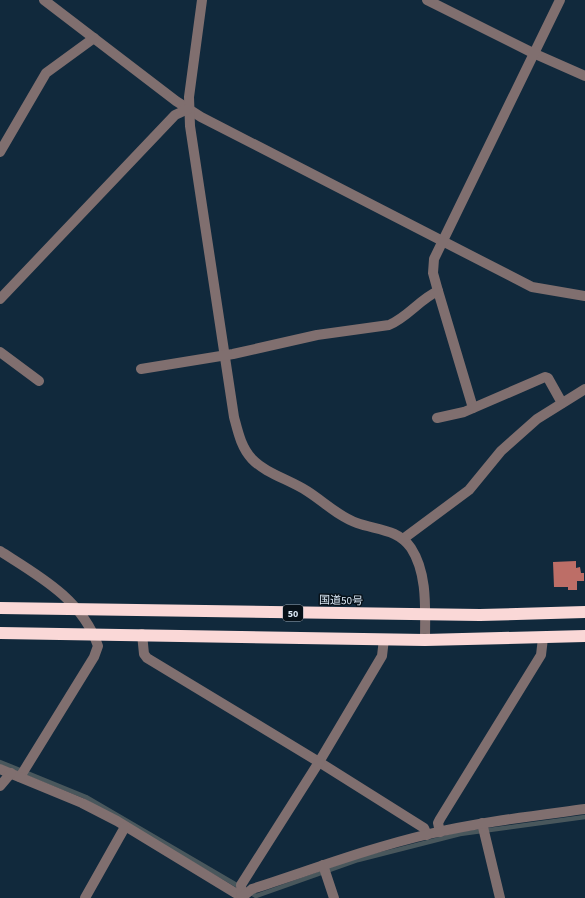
<svg xmlns="http://www.w3.org/2000/svg" width="585" height="898" font-family="'Source Sans 3','Noto Sans JP',sans-serif">
<style>
.lines{fill:none;stroke-linecap:round;stroke-linejoin:round}
.stream{stroke:#49575c;stroke-width:4.5}
.building{fill:#bd6e67}
.minor{stroke:#806f6f;stroke-width:10}
.highway{stroke:#fad8d7;stroke-width:12}
.labels{text-anchor:middle;stroke-width:3;stroke-linejoin:round;paint-order:stroke}
.shield{fill:#071119;stroke:#9ba8b4;stroke-width:1}
.shield-label{font-size:10px;font-weight:bold;fill:#dbe9f6}
.street-label{font-size:11px;fill:#dbe9f6;stroke:#071119}
</style>
<rect width="100%" height="100%" fill="#11293c"/>
<g class="lines">
<!-- stream -->
<g class="stream">
<polyline points="0,762 86,797 240,887"/>
<polyline points="248,891 256,896 358,860 460,834 585,817"/>
</g>
</g>
<!-- building -->
<polygon class="building" points="576,561 576,568 580,567 581,573 584,573 584,581 577,581 577,590 568,590 568,587 554,587 553,562"/>
<g class="lines">
<!-- minor -->
<g class="minor">
<polyline points="44,0 176,101 201,117 532,287 585,296"/>
<path d="M 202,0 L 189,97 L 190,126 L 234,417 C 238,432 241,447 252,459 C 265,473 290,480 307,491 C 323,501 339,517 357,523 C 377,530 398,529 411,548 C 428,574 425,610 425,640"/>
<polyline points="427,0 533,53 585,76"/>
<polyline points="0,152 46,73 94,38"/>
<polyline points="0,299 175,115 188,109"/>
<polyline points="0,352 39,381"/>
<path d="M 141,369 L 233,354 L 317,335 L 389,325 C 408,317 420,299 438,291"/>
<polyline points="473,408 438,291 433,273 434,259 560,0"/>
<polyline points="437,418 464,412 545,377 548,378 562,403"/>
<polyline points="403,539 469,490 501,451 537,419 585,389"/>
<path d="M 0,551 C 39,576 82,599 98,646 L 94,657 L 20,777"/>
<polyline points="142,634 144,654 147,658 319,762 424,828 427,835"/>
<polyline points="0,769 82,803 117,821 242,897"/>
<polyline points="0,786 11,773"/>
<polyline points="482,823 500,898"/>
<polyline points="440,832 438,823 440,819 541,655 543,638"/>
<polyline points="323,865 334,898"/>
<polyline points="242,897 241,885 319,762 382,656 384,639"/>
<polyline points="85,898 125,827"/>
<path d="M 241,898 L 252,889 C 311,870 369,848 429,834 C 480,822 533,816 585,809"/>
</g>
<!-- highway -->
<g class="highway">
<polyline points="0,608 480,615 585,612"/>
<polyline points="0,633 425,640 585,636"/>
</g>
</g>
<g class="labels">
<!-- shield labels -->
<rect class="shield" x="283" y="605" width="20" height="16" rx="3"/>
<g class="shield-label">
<text x="293" y="617">50</text>
</g>
<!-- street labels -->
<g class="street-label">
<text transform="translate(341 600) rotate(1)" y="4">国道50号</text>
</g>
</g>
</svg>
